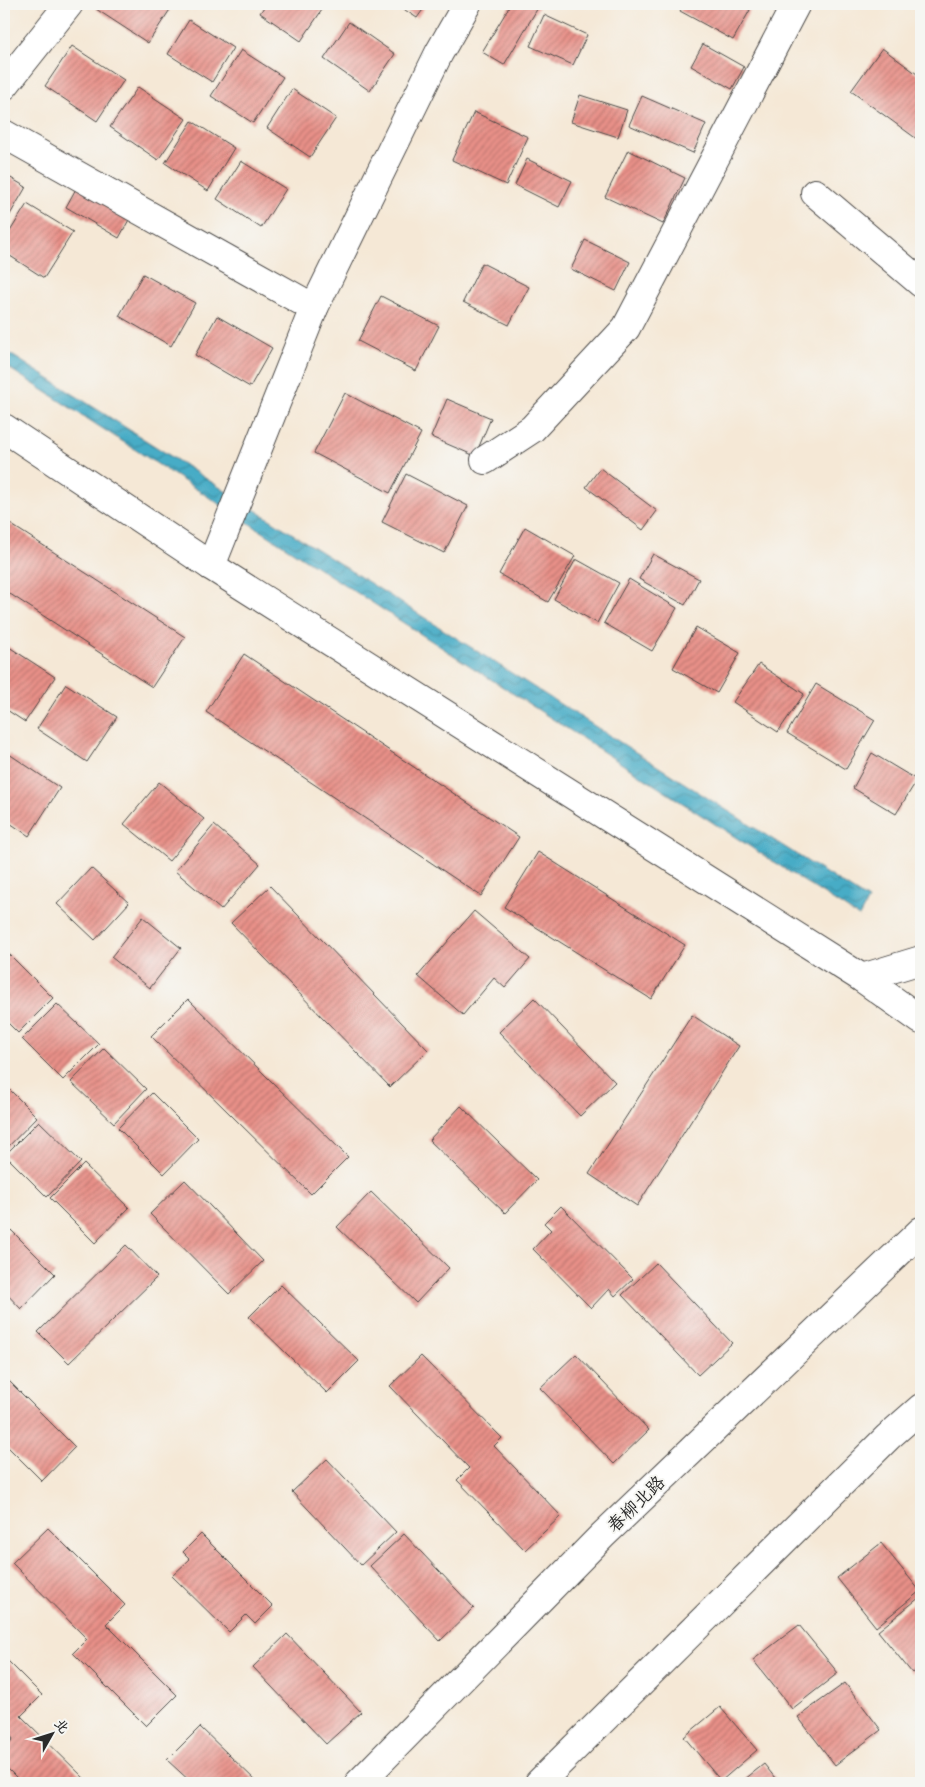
<svg xmlns="http://www.w3.org/2000/svg" width="925" height="1787" font-family="Mynerve,'LXGW WenKai TC',sans-serif">
<style>
.water{fill:url(#water-waves);stroke:#386c78}
.building{fill:url(#building-hatch)}
.lines{fill:none;stroke-linecap:round;stroke-linejoin:round}
.minor-casing{stroke:#494745;stroke-width:30}
.minor{stroke:#fff;stroke-width:28}
.labels{text-anchor:middle;stroke-width:4;stroke-linejoin:round;paint-order:stroke}
.street-label{font-size:18px;fill:#2b2b2b;stroke:#f6f6f2}
</style>
<defs>
<pattern id="water-waves" width="16" height="10" patternUnits="userSpaceOnUse" patternTransform="scale(1.25)"><rect width="16" height="10" fill="#46acc6"/><path d="M0 5q4-4 8 0t8 0" fill="none" stroke="#3b8ca1"/></pattern>
<pattern id="building-hatch" width="6" height="6" patternUnits="userSpaceOnUse" patternTransform="scale(1.25)"><rect width="6" height="6" fill="#e89088"/><path d="M-1 1l2-2M0 6l6-6M5 7l2-2" fill="none" stroke="#bc766f"/></pattern>
</defs>
<rect width="100%" height="100%" fill="#f6f6f2"/>
<filter id="ink" filterUnits="userSpaceOnUse"><feTurbulence type="fractalNoise" baseFrequency=".02" numOctaves="2"/><feDisplacementMap in="SourceGraphic" scale="10" xChannelSelector="R" yChannelSelector="G"/><feConvolveMatrix kernelMatrix="1 2 1 2 8 2 1 2 1" color-interpolation-filters="sRGB"/></filter>
<filter id="wash" filterUnits="userSpaceOnUse"><feTurbulence type="fractalNoise" baseFrequency=".0096" numOctaves="4" result="noise"/><feDisplacementMap in="SourceGraphic" scale="20" xChannelSelector="R" yChannelSelector="G"/><feGaussianBlur stdDeviation="1.12" result="paint"/><feColorMatrix in="noise" values="0 0 0 0 0 0 0 0 0 0 0 0 0 0 0 0 0 1.4 0 .05"/><feComposite in="paint" operator="in"/></filter>
<g filter="url(#wash)">
<rect width="100%" height="100%" fill="#f5e8d6"/>
<!-- water -->
<polygon class="water" points="4,350 868,900 859,917 4,365"/>
<g id="blocks">
<!-- building -->
<g class="building">
<polygon points="100,4 170,4 173,5 148,43 96,9"/>
<polygon points="266,4 326,4 301,41 260,13"/>
<polygon points="396,4 427,4 417,18"/>
<polygon points="511,4 536,4 539,6 504,65 482,52"/>
<polygon points="684,4 740,4 750,10 733,40 680,11"/>
<polygon points="544,15 587,35 573,65 530,46"/>
<polygon points="189,20 233,48 212,82 168,54"/>
<polygon points="349,22 395,54 370,91 324,59"/>
<polygon points="703,44 744,67 732,89 691,66"/>
<polygon points="72,46 124,80 97,121 45,86"/>
<polygon points="882,48 921,77 921,142 851,91"/>
<polygon points="241,50 283,77 253,123 211,96"/>
<polygon points="138,87 186,119 158,160 110,127"/>
<polygon points="292,89 336,118 310,157 267,128"/>
<polygon points="580,95 627,110 618,137 571,122"/>
<polygon points="642,96 706,124 693,153 629,125"/>
<polygon points="474,112 528,137 506,185 452,160"/>
<polygon points="192,121 234,148 208,191 165,163"/>
<polygon points="628,150 685,178 663,224 605,197"/>
<polygon points="527,159 572,181 559,207 515,185"/>
<polygon points="241,161 286,189 261,228 217,199"/>
<polygon points="4,174 26,187 4,225"/>
<polygon points="78,185 131,216 119,238 66,207"/>
<polygon points="27,204 73,232 44,278 4,252 4,241"/>
<polygon points="585,240 630,262 616,291 571,269"/>
<polygon points="482,263 529,287 509,325 463,302"/>
<polygon points="143,274 195,303 171,346 119,316"/>
<polygon points="381,296 439,326 416,371 358,341"/>
<polygon points="217,316 272,348 250,387 195,355"/>
<polygon points="345,393 421,433 390,493 314,453"/>
<polygon points="447,399 491,418 475,456 431,437"/>
<polygon points="600,468 657,511 643,530 586,487"/>
<polygon points="406,474 468,506 444,553 382,522"/>
<polygon points="4,520 185,637 152,687 4,590"/>
<polygon points="525,527 575,556 548,602 499,574"/>
<polygon points="653,554 699,579 685,605 639,579"/>
<polygon points="576,559 619,583 597,623 554,599"/>
<polygon points="629,579 677,608 652,651 604,623"/>
<polygon points="696,627 740,653 717,693 673,668"/>
<polygon points="6,645 55,677 25,722 4,708 4,648"/>
<polygon points="244,654 519,837 481,896 206,712"/>
<polygon points="759,664 804,694 778,732 733,702"/>
<polygon points="66,684 117,717 87,762 37,729"/>
<polygon points="816,684 875,720 846,769 787,733"/>
<polygon points="872,753 917,780 896,814 853,788"/>
<polygon points="9,754 60,788 29,836 4,819 4,762"/>
<polygon points="159,782 204,819 169,861 124,824"/>
<polygon points="214,825 260,864 221,910 175,871"/>
<polygon points="538,852 685,945 651,999 504,907"/>
<polygon points="91,868 129,903 95,940 57,904"/>
<polygon points="270,886 428,1050 390,1087 231,923"/>
<polygon points="474,911 530,959 505,988 494,978 463,1015 418,976"/>
<polygon points="143,917 181,948 150,988 111,957"/>
<polygon points="9,954 53,998 18,1033 4,1019 4,959"/>
<polygon points="534,998 615,1082 580,1116 499,1032"/>
<polygon points="188,999 348,1157 311,1194 151,1036"/>
<polygon points="57,1004 99,1044 63,1080 22,1039"/>
<polygon points="692,1015 739,1046 637,1206 589,1174"/>
<polygon points="104,1048 146,1089 114,1123 71,1082"/>
<polygon points="4,1084 37,1117 4,1151"/>
<polygon points="152,1093 198,1139 164,1174 118,1128"/>
<polygon points="461,1106 537,1180 505,1213 429,1140"/>
<polygon points="39,1121 81,1162 47,1197 5,1155"/>
<polygon points="84,1164 129,1208 95,1243 50,1198"/>
<polygon points="185,1180 263,1261 229,1294 150,1214"/>
<polygon points="371,1192 449,1268 416,1303 337,1227"/>
<polygon points="561,1206 633,1279 615,1296 609,1289 591,1308 533,1249 551,1230 544,1223"/>
<polygon points="11,1230 55,1274 21,1309 4,1291 4,1237"/>
<polygon points="126,1245 157,1277 69,1363 38,1332"/>
<polygon points="656,1263 732,1343 698,1375 622,1295"/>
<polygon points="281,1285 359,1361 327,1393 249,1317"/>
<polygon points="576,1354 649,1430 614,1464 540,1388"/>
<polygon points="421,1356 502,1438 494,1446 561,1516 525,1550 457,1480 469,1468 390,1386"/>
<polygon points="4,1376 75,1447 42,1481 4,1443"/>
<polygon points="327,1459 396,1532 361,1565 292,1492"/>
<polygon points="48,1528 125,1605 106,1624 177,1695 146,1726 73,1653 87,1639 12,1563"/>
<polygon points="201,1534 273,1606 255,1624 246,1615 229,1632 172,1576 190,1559 183,1552"/>
<polygon points="404,1534 474,1608 440,1641 370,1566"/>
<polygon points="881,1543 920,1591 876,1627 837,1578"/>
<polygon points="920,1597 921,1666 912,1673 878,1631"/>
<polygon points="799,1625 838,1673 792,1709 753,1660"/>
<polygon points="287,1634 361,1712 326,1744 253,1667"/>
<polygon points="4,1657 42,1695 21,1716 89,1783 22,1783 4,1765 4,1749 13,1739 4,1727"/>
<polygon points="845,1683 881,1730 835,1765 798,1717"/>
<polygon points="720,1707 757,1750 721,1781 684,1737"/>
<polygon points="200,1727 258,1783 192,1783 167,1760"/>
<polygon points="764,1764 779,1783 740,1783"/>
</g>
</g>
</g>
<g filter="url(#ink)">
<use href="#blocks" fill-opacity="0" stroke="#494745" stroke-width="1"/>
<g class="lines">
<defs>
<g id="minor">
<polyline points="4,86 69,4"/>
<polyline points="4,134 314,308"/>
<polyline points="815,193 921,283"/>
<polyline points="4,428 211,566 862,978 921,1020"/>
<polyline points="485,460 532,429 626,328 796,4"/>
<polyline points="211,566 314,308 439,53 467,4"/>
<polyline points="862,978 921,960"/>
<polyline points="359,1783 602,1536 921,1231"/>
<polyline points="539,1783 888,1437 921,1408"/>
</g>
</defs>
<!-- minor casing -->
<use href="#minor" class="minor-casing"/>
<!-- minor -->
<use href="#minor" class="minor"/>
</g>
</g>
<g class="labels">
<!-- street labels -->
<g class="street-label">
<text transform="translate(636 1504) rotate(-44)" y="6">春柳北路</text>
</g>
</g>
<!-- margin -->
<rect width="925" height="1787" fill="none" stroke="#f6f6f2" stroke-width="20"/>
<!-- north arrow -->
<g transform="translate(52 1734) rotate(51)" stroke="#f6f6f2" stroke-width="4" paint-order="stroke">
<path d="M0-4L9 19L0 12L-9 19Z" fill="#2b2b2b"/>
<text y="-8" font-size="14" font-weight="bold" text-anchor="middle" fill="#2b2b2b">北</text>
</g>
</svg>
